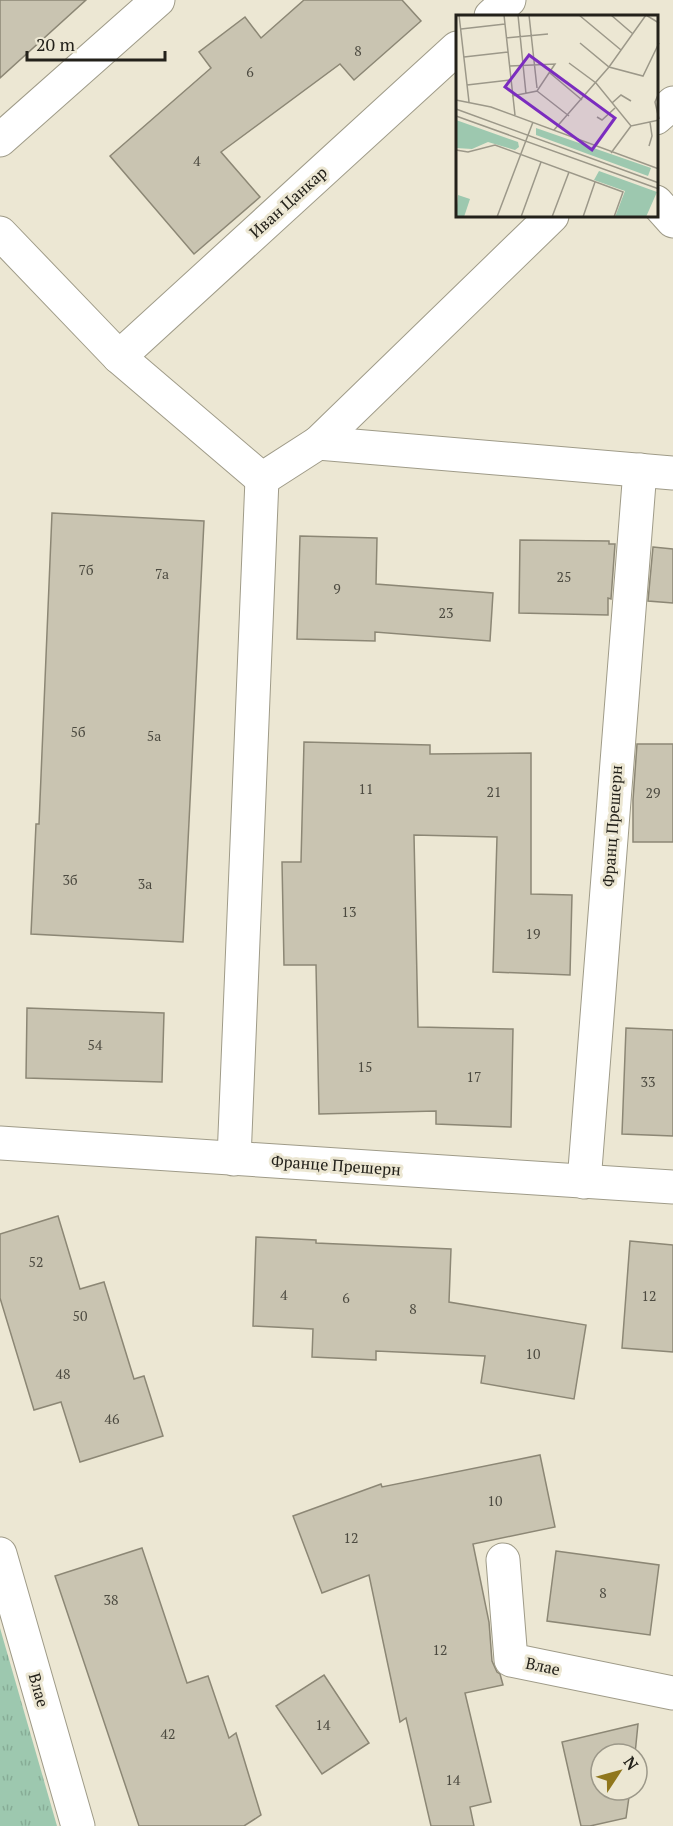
<svg xmlns="http://www.w3.org/2000/svg" width="673" height="1826" font-family="'PT Serif',serif">
<style>
.grass{fill:url(#grass-tufts)}
.building{fill:#c9c4b1;stroke:#8c8775;stroke-width:1.5}
.lines{fill:none;stroke-linecap:round;stroke-linejoin:round}
.street-casing{stroke:#9f9b88;stroke-width:35}
.street{stroke:#fff;stroke-width:33}
.labels{text-anchor:middle;stroke-width:6;stroke-linejoin:round;paint-order:stroke}
.number-label{font-size:14px;fill:#4c4a40}
.street-label{font-size:16px;fill:#23211a;stroke:#ece7d3}
.inset-road{fill:none;stroke:#9c9889;stroke-width:1.5}
.view{fill:#7b2cbf;fill-opacity:0.15;stroke:#7b2cbf;stroke-width:3}
.inset-edge{fill:none;stroke:#23211a;stroke-width:3}
</style>
<defs>
<pattern id="grass-tufts" width="24" height="20" patternUnits="userSpaceOnUse" patternTransform="scale(1.5)"><rect width="24" height="20" fill="#9dc8af"/><path d="M3 7l-1-3M5 7V3M7 7l1-3M15 17l-1-3M17 17v-4M19 17l1-3" fill="none" stroke="#87ac96"/></pattern>
</defs>
<rect width="100%" height="100%" fill="#ece7d3"/>
<!-- grass -->
<polygon class="grass" points="0,1628 57,1826 0,1826"/>
<!-- building -->
<g class="building">
<polygon points="0,0 86,0 0,78"/>
<polygon points="304,0 402,0 421,21 354,80 340,64 221,152 260,197 194,254 110,156 211,68 199,52 245,17 261,38"/>
<polygon points="52,513 204,521 183,942 31,934 36,824 39,824"/>
<polygon points="300,536 377,538 376,584 493,593 490,641 375,632 375,641 297,639"/>
<polygon points="520,540 609,541 609,544 615,544 611,599 608,598 608,615 519,613"/>
<polygon points="653,547 673,549 673,603 648,601"/>
<polygon points="304,742 430,745 430,754 531,753 531,894 572,895 570,975 493,972 497,837 414,835 418,1027 513,1029 511,1127 436,1124 436,1111 319,1114 316,965 284,965 282,862 301,862"/>
<polygon points="637,744 673,744 673,842 633,842 633,800"/>
<polygon points="27,1008 164,1013 162,1082 26,1078"/>
<polygon points="626,1028 673,1030 673,1136 622,1134"/>
<polygon points="58,1216 80,1289 104,1282 134,1379 144,1376 163,1436 80,1462 61,1402 34,1410 0,1298 0,1234"/>
<polygon points="256,1237 316,1240 316,1243 451,1249 449,1302 586,1325 574,1399 481,1383 485,1356 376,1351 376,1360 312,1357 313,1329 253,1326"/>
<polygon points="630,1241 673,1245 673,1352 622,1348"/>
<polygon points="540,1455 555,1527 473,1544 489,1622 492,1661 497,1672 500,1674 503,1685 465,1693 491,1802 470,1807 474,1826 431,1826 406,1718 400,1722 369,1575 322,1593 293,1516 381,1484 382,1487"/>
<polygon points="142,1548 187,1683 208,1676 229,1738 236,1733 261,1815 244,1826 139,1826 55,1576"/>
<polygon points="556,1551 659,1565 650,1635 547,1621"/>
<polygon points="324,1675 369,1743 322,1774 276,1706"/>
<polygon points="638,1724 635,1754 601,1754 601,1790 630,1790 626,1818 590,1826 581,1826 562,1742"/>
</g>
<g class="lines">
<defs>
<g id="street">
<polyline points="491,16 509,0"/>
<polyline points="656,118 673,103"/>
<polyline points="0,140 158,0"/>
<polyline points="656,202 673,221"/>
<polyline points="0,233 119,357 262,479 318,443 673,473"/>
<polyline points="119,357 457,48"/>
<polyline points="318,443 552,216"/>
<polyline points="0,1143 673,1187"/>
<polyline points="234,1159 262,479"/>
<polyline points="584,1182 640,470"/>
<polyline points="0,1554 78,1826"/>
<polyline points="503,1560 511,1660 673,1693"/>
</g>
</defs>
<!-- street casing -->
<use href="#street" class="street-casing"/>
<!-- street -->
<use href="#street" class="street"/>
</g>
<g class="labels">
<!-- number labels -->
<g class="number-label">
<text x="358" y="56">8</text>
<text x="250" y="77">6</text>
<text x="197" y="166">4</text>
<text x="86" y="575">7б</text>
<text x="162" y="579">7а</text>
<text x="564" y="582">25</text>
<text x="337" y="594">9</text>
<text x="446" y="618">23</text>
<text x="78" y="737">5б</text>
<text x="154" y="741">5а</text>
<text x="366" y="794">11</text>
<text x="494" y="797">21</text>
<text x="653" y="798">29</text>
<text x="70" y="885">3б</text>
<text x="145" y="889">3а</text>
<text x="349" y="917">13</text>
<text x="533" y="939">19</text>
<text x="95" y="1050">54</text>
<text x="365" y="1072">15</text>
<text x="474" y="1082">17</text>
<text x="648" y="1087">33</text>
<text x="36" y="1267">52</text>
<text x="284" y="1300">4</text>
<text x="649" y="1301">12</text>
<text x="346" y="1303">6</text>
<text x="413" y="1314">8</text>
<text x="80" y="1321">50</text>
<text x="533" y="1359">10</text>
<text x="63" y="1379">48</text>
<text x="112" y="1424">46</text>
<text x="495" y="1506">10</text>
<text x="351" y="1543">12</text>
<text x="603" y="1598">8</text>
<text x="111" y="1605">38</text>
<text x="440" y="1655">12</text>
<text x="323" y="1730">14</text>
<text x="168" y="1739">42</text>
<text x="453" y="1785">14</text>
</g>
<!-- street labels -->
<g class="street-label">
<text transform="translate(288 202) rotate(-42)" y="6">Иван Цанкар</text>
<text transform="translate(612 826) rotate(-86)" y="6">Франц Прешерн</text>
<text transform="translate(336 1165) rotate(4)" y="6">Францe Прешерн</text>
<text transform="translate(543 1666) rotate(12)" y="6">Влае</text>
<text transform="translate(39 1690) rotate(74)" y="6">Влае</text>
</g>
</g>
<!-- overview -->
<g transform="translate(456 15)">
<rect width="202" height="202" fill="#ece7d3"/>
<path d="M 80,113 L 195,153 L 192,161 L 80,120 ZM 143,156 L 201,177 L 190,202 L 159,202 L 169,176 L 138,165 Z" fill="#9dc8af"/>
<path d="M 0,105 L 62,127 L 63,132 L 59,135 L 32,127 L 16,134 L 0,133 Z" fill="#9dc8af"/>
<path d="M 2,180 L 14,184 L 8,202 L 0,202 Z" fill="#9dc8af"/>
<path class="inset-road" d="M 3,0 L 13,87M 48,0 L 59,100M 62,0 L 70,79M 73,0 L 81,73M 123,0 L 165,35M 155,0 L 177,19M 5,14 L 49,9M 50,23 L 92,19M 124,28 L 153,52 L 187,61 L 203,28M 8,42 L 52,37M 113,48 L 140,68 L 175,111 L 203,105M 54,51 L 99,49 L 81,76 L 56,81M 94,58 L 126,85M 11,70 L 55,65M 81,76 L 113,101M 202,80 L 199,87 L 203,104M 0,85 L 35,92 L 203,154M 156,88 L 165,80 L 175,86M 0,94 L 203,168M 0,101 L 203,174M 141,102 L 146,105 L 159,93M 98,115 L 153,52 L 190,0 L 203,8M 193,131 L 196,121 L 194,107M 0,135 L 12,137 L 39,130 L 167,177 L 158,202M 155,138 L 175,111M 41,202 L 77,107M 65,202 L 85,147M 96,202 L 113,157M 127,202 L 139,167"/>
<path class="view" d="M 73,40 L 159,103 L 136,135 L 49,72 Z"/>
<rect width="202" height="202" class="inset-edge"/>
</g>
<!-- north arrow -->
<g transform="translate(619 1772) rotate(54)"><circle r="28" fill="#ece7d3" stroke="#9c9889" stroke-width="1.5"/>
<path d="M0-4.5L10 22L0 15L-10 22Z" fill="#90771d"/>
<text y="-9" font-size="16" font-weight="bold" text-anchor="middle" fill="#23211a">N</text>
</g>
<!-- scale -->
<path d="M27 51v9h138v-9" fill="none" stroke="#23211a" stroke-width="3"/>
<text x="36" y="51" font-size="18" fill="#23211a" stroke="#ece7d3" stroke-width="4.5" paint-order="stroke">20 m</text>
</svg>
